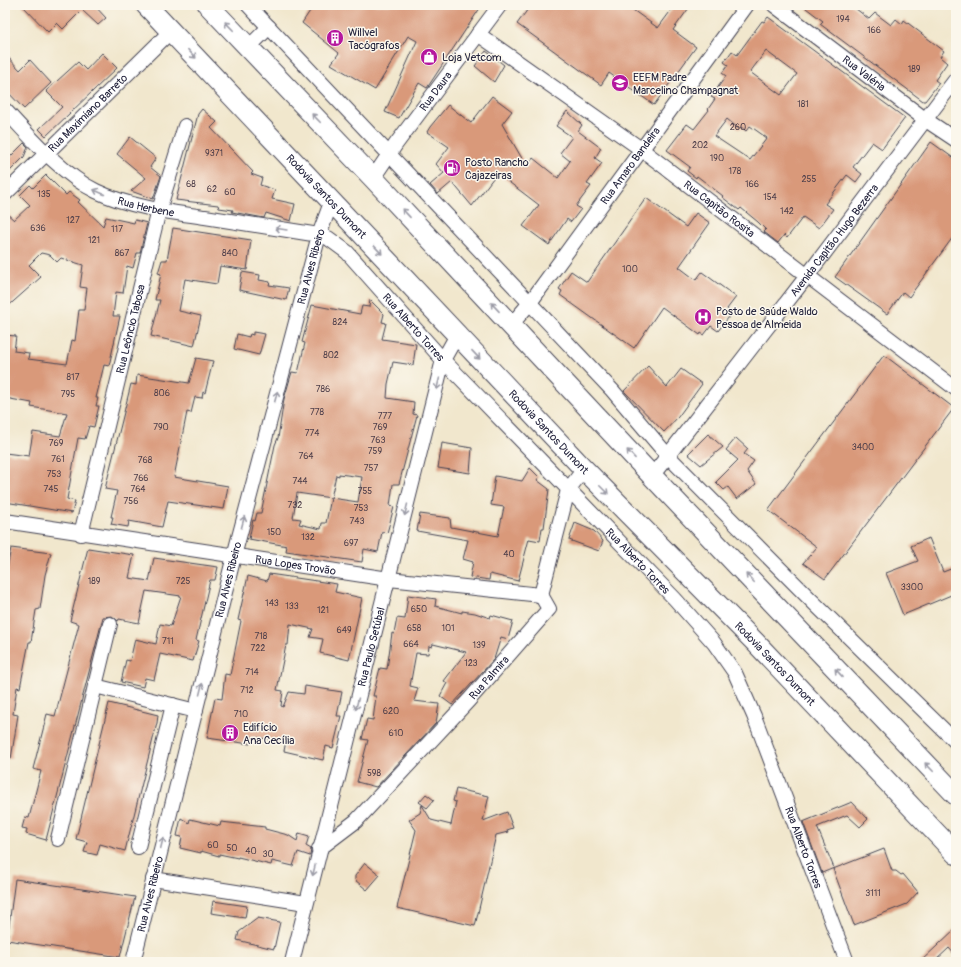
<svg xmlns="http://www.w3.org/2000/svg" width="961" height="967" font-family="Pangolin,sans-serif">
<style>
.building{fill:#d9997a;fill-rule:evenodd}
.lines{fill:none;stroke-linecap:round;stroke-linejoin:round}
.minor-casing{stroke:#414051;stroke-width:16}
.highway-casing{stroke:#414051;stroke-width:22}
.minor{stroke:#fff;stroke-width:14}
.highway{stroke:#fff;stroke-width:20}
.oneway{stroke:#9c9ca7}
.labels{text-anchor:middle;stroke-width:3;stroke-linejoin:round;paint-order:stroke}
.number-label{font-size:9px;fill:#50404b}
.poi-label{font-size:11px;fill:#22223b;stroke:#fbf7ec;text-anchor:start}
.street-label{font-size:11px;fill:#22223b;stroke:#fbf7ec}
</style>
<rect width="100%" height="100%" fill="#fbf7ec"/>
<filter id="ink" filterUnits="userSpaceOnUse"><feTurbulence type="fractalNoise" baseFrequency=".025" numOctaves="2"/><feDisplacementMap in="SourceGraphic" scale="8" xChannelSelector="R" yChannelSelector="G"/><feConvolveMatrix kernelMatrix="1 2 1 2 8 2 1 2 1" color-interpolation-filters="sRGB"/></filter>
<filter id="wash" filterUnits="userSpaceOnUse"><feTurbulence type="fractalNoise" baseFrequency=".012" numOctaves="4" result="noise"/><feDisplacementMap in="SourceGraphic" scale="16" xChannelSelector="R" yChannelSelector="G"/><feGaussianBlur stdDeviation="0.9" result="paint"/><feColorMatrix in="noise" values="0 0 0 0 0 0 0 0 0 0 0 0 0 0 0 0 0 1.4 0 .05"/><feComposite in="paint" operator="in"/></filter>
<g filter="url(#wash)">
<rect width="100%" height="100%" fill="#f1e7cd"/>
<g id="blocks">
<!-- building -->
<g class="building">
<polygon points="22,5 94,5 106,18 98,25 82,10 63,29 57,23 48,32"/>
<polygon points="314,5 482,5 427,88 419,83 399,118 385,112 417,41 408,36 375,90 331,64 339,53 302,23"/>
<polygon points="531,5 626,5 658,28 675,5 691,5 673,30 696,47 654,105 609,73 601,85 517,24"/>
<polygon points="802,5 851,5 869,19 875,13 891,25 896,19 902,24 904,20 944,51 940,57 947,63 935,80 939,83 925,101 923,101 820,24 823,21"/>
<path d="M 768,17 L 905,118 L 882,149 L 872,142 L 853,167 L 862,174 L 856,182 L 847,175 L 825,204 L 833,209 L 819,228 L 803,217 L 787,238 L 784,235 L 778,243 L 764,232 L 766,230 L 758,222 L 741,208 L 739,210 L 722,197 L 723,196 L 697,176 L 696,178 L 687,171 L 690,167 L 667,150 L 687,124 L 694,129 L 709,110 L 708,109 L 715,99 L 711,97 L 726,76 L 722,73 L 728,65 L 724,62 L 732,51 L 737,55 L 762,21 L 764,22 ZM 766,51 L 797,74 L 781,95 L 750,72 ZM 727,119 L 739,129 L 741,127 L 746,131 L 750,126 L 767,138 L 750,160 L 714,136 Z"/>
<polygon points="486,51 504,65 494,82 475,66"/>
<polygon points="102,53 117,68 46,136 39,129 62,107 46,91 78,62 86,70"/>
<polygon points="5,54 20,70 30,60 51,83 24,109 5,89"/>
<polygon points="492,96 512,111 502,124 527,167 533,158 558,178 570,161 560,153 572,137 556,126 567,111 582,125 578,131 601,148 595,158 602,163 587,184 591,186 576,206 581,209 571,222 567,219 549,245 523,226 539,205 497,173 472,206 452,182 438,194 430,185 444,173 436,164 449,147 427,132 430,127 448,105 471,123"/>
<polygon points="202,109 217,122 211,128 253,172 251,174 262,178 260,185 275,190 272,199 295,204 291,221 266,213 264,218 232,212 233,210 219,208 218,205 176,200 198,114"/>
<polygon points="130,137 156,158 150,167 161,176 153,199 131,191 146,178 117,154"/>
<polygon points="931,142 956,160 956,233 909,297 903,292 887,314 835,277"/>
<polygon points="24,143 28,147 24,157 5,176 5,162"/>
<polygon points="46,175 66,195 69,192 80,200 78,202 103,226 106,217 134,223 135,220 147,223 140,253 137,253 133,268 127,266 123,293 116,292 113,316 120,316 109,366 104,365 96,398 98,398 96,406 99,406 94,427 89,426 85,439 78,438 67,499 75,501 72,513 5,502 5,453 29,456 33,432 60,436 67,413 31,407 32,403 5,398 5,335 16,336 14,351 29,353 28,359 67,364 72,340 75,341 79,310 84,310 87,288 80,287 83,265 61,258 57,262 50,255 41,253 29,265 41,277 5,309 5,212 14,220 30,205 20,195 30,185 33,188"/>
<polygon points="646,198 686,227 696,213 710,223 679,267 696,280 702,272 736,297 727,309 732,313 718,331 711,326 704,335 701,333 700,335 662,307 634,348 560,295 562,291 559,289 571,271 587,282"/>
<polygon points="173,228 251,240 247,270 220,266 217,284 185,279 179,311 201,316 194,346 151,336 160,300 155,300 161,274 158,273 162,260 167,260"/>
<polygon points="242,272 260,275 259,280 270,282 269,285 289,288 286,300 239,290"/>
<path d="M 370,300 L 384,314 L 382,322 L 386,323 L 382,339 L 416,344 L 413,365 L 393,362 L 388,384 L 387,398 L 414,402 L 413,414 L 417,415 L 399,484 L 393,484 L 390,506 L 394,507 L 387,533 L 382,532 L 378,552 L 364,549 L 362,562 L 286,551 L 287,546 L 249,539 L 253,520 L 255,521 L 257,513 L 261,513 L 275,445 L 278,438 L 284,399 L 292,372 L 298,373 L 305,343 L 302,342 L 312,305 L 360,314 L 362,306 L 369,307 ZM 339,474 L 362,477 L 358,502 L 331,498 L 326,523 L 322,523 L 321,529 L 299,524 L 301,519 L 293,518 L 297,493 L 331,498 L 336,475 L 339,476 Z"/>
<polygon points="253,332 265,334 259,355 234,349 237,334 249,337 250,334 253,335"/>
<polygon points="884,355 954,408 825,579 803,563 817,547 768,510"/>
<polygon points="196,358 213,361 205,393 203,392 202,398 195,397 191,413 187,412 174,477 228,486 224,509 168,501 162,527 129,521 128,527 111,524 113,517 111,517 117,491 105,489 131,384 136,385 137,375 189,383"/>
<polygon points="648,366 667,387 681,369 702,384 678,417 664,432 624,391"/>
<polygon points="708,434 723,447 701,465 688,454"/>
<polygon points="736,438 748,449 744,454 754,461 747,471 756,484 737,499 728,487 724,490 716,482 738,460 726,450"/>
<polygon points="442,443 472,448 470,473 438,468"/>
<polygon points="530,468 539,477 537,480 549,489 544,528 542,528 540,541 529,539 518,581 490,574 489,580 470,577 473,562 463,559 468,540 417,531 420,514 450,518 451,527 498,536 504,507 491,505 495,476 522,481"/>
<polygon points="575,523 594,531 603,541 599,551 569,540"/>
<polygon points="929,538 943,572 956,567 956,593 903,615 886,573 918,561 911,546"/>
<polygon points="11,548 51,553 45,575 40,609 36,610 31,642 29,642 20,688 17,687 13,714 18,715 11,759 5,758 5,579"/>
<polygon points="88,548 134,555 129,578 149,581 154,558 218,567 215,580 210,580 196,640 199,641 193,661 160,654 154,680 145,678 143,687 121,682 126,660 130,661 135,639 156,644 160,624 171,626 181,596 146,591 139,623 119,619 118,621 112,616 103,617 46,840 26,834 27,829 22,828 25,817 29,818 41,771 33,769 47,714 55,716 79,624 70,621"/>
<polygon points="269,574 337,584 335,592 362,598 349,660 320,653 323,639 310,637 313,629 290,624 288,645 286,645 277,690 283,691 281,706 283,707 289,692 304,694 305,686 342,692 337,716 341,716 333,748 326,746 323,760 284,751 286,741 251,737 250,744 207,738 215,698 222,699 225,674 230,675 241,621 238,620 248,576 267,581"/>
<polygon points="408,595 436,599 435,606 462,613 462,611 475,613 490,618 491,615 513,621 508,639 501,637 494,659 452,705 440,696 447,683 444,681 466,652 433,644 432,647 429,646 428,654 416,653 410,686 418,688 414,701 439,704 436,723 376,787 357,782 368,740 362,739 367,719 373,720 376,696 373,696 380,668 387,669 392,633 394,634 397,618 405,619"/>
<polygon points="109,703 158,715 157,723 125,851 100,844 97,855 84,852 87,842 76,839"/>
<polygon points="456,789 489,796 483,821 507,812 513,828 507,830 508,832 496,835 475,926 397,908 416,830 409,820 420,813 422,805 431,820 451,825 456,802 453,801"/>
<polygon points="426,794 434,800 427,808 419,802"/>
<polygon points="852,802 868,819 860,827 847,815 817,827 834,868 822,873 803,822"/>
<polygon points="181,818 189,823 190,819 220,826 221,822 265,827 265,829 288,835 297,841 299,833 309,836 306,846 311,849 310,856 298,852 293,866 272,861 271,865 238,857 238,858 219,854 219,856 201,851 201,853 180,848 182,837 177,836"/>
<polygon points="884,849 892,871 896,871 901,875 903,874 918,892 907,904 854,925 833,869"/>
<polygon points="365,863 380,875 367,890 355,880 355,876"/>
<polygon points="15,879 135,897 120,957 7,940"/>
<polygon points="213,901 247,906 245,918 211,913"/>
<polygon points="258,918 280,922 274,949 237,940 239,932"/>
<polygon points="956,928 956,956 949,948 934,962 920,962"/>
</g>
</g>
</g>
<g filter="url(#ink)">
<use href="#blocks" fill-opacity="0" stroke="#414051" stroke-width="1"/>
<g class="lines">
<defs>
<g id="minor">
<polyline points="248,5 612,390 668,456 811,600 956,742"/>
<path id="s1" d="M 774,5 L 926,120 L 956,140"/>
<path id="s2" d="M 478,34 L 641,149 L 956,389"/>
<polyline points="249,47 269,27"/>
<path id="s3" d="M 5,110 C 30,137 63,175 96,191 C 129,207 169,212 205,217 C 243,223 281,229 319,235 L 328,238 L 347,252 L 443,360 L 675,599 L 714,643 L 735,673 L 754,716 L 847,962"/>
<path id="s4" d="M 373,178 L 396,144 L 500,5"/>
<path id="s5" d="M 5,194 L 171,31"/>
<path id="s6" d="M 511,325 L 529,304 L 747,5"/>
<path id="s7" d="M 652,476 L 807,276 L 956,79"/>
<path id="s8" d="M 5,521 L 389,579 L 541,595"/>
<path id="s9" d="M 81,534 L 159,210 L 185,126"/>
<polyline points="95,686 196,711"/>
<polyline points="58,839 110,624"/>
<polyline points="138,847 173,705"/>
<path id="s10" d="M 319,849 L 356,821 L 469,700 L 549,609 L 541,595 L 568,490 L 584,469"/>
<polyline points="153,879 306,903"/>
<path id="s11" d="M 133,962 L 234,556 L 319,235 L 332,200"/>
<path id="s12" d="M 292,962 L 443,360 L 457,335"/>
</g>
<g id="highway">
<path id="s13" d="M 146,5 L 584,469 L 755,642 L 956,854"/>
<polyline points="208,5 373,178 652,476 956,795"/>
</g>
</defs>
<!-- minor casing -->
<use href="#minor" class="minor-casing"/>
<!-- highway casing -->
<use href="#highway" class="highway-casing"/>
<!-- minor -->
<use href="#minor" class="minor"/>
<!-- highway -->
<use href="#highway" class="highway"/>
</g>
<!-- one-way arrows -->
<defs><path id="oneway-shaft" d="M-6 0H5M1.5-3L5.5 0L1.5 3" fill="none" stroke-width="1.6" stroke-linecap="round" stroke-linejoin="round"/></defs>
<g class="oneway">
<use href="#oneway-shaft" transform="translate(229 26) rotate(-134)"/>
<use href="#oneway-shaft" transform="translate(192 54) rotate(47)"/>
<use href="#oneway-shaft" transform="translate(316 118) rotate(-134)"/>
<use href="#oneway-shaft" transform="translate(99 192) rotate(-156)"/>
<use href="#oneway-shaft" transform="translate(406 213) rotate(-133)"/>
<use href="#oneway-shaft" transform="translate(281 229) rotate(-171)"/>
<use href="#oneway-shaft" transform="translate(378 250) rotate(47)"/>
<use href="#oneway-shaft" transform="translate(495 307) rotate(-133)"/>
<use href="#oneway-shaft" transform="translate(476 355) rotate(47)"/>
<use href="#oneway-shaft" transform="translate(438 384) rotate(104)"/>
<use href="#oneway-shaft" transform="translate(276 397) rotate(-75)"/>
<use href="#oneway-shaft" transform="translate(631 454) rotate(-133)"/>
<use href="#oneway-shaft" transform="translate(604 490) rotate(45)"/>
<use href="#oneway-shaft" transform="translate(406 510) rotate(104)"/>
<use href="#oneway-shaft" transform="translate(243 522) rotate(-75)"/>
<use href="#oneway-shaft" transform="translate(750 578) rotate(-134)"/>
<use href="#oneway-shaft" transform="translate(839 673) rotate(-133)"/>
<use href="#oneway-shaft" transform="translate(201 689) rotate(-76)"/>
<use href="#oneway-shaft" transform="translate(357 704) rotate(104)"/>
<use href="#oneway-shaft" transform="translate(929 767) rotate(-134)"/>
<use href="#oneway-shaft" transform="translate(162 843) rotate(-76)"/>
<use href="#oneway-shaft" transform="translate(314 870) rotate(104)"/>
</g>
</g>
<!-- icons -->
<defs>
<symbol id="building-disc" viewBox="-11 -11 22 22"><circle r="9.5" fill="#b5179e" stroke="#fbf7ec"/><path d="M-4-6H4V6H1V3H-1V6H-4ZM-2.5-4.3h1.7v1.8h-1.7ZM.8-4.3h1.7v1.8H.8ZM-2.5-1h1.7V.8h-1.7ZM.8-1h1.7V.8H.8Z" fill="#fff"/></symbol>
<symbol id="shop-disc" viewBox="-11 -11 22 22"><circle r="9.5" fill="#b5179e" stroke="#fbf7ec"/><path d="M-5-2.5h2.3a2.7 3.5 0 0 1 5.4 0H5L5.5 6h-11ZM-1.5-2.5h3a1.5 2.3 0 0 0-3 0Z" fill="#fff"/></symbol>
<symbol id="school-disc" viewBox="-11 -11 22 22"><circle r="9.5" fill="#b5179e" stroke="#fbf7ec"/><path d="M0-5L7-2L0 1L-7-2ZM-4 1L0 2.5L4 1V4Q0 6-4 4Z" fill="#fff"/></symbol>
<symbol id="fuel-disc" viewBox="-11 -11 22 22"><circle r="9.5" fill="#b5179e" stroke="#fbf7ec"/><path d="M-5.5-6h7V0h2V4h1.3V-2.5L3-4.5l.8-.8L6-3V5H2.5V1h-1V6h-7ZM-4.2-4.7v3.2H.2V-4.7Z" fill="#fff"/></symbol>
<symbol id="hospital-disc" viewBox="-11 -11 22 22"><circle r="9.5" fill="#b5179e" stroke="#fbf7ec"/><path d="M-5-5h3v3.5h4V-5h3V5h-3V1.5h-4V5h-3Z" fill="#fff"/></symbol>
</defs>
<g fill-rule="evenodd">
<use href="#building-disc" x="325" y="28" width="20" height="20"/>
<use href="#shop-disc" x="419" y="47" width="20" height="20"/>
<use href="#school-disc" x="610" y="73" width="20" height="20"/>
<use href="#fuel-disc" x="442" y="158" width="20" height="20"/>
<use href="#hospital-disc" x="693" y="307" width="20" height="20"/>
<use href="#building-disc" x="220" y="723" width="20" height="20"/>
</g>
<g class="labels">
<!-- number labels -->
<g class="number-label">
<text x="843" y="22">194</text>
<text x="874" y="33">166</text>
<text x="914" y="72">189</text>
<text x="803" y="107">181</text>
<text x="738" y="130">260</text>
<text x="700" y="148">202</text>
<text x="214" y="156">9371</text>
<text x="717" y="161">190</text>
<text x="735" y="174">178</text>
<text x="809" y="182">255</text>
<text x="191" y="187">68</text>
<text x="752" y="187">166</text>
<text x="212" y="192">62</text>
<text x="230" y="195">60</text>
<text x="44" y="197">135</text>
<text x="770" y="200">154</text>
<text x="787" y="214">142</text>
<text x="73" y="223">127</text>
<text x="38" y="231">636</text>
<text x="117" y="232">117</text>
<text x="94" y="243">121</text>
<text x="122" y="256">867</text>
<text x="230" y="256">840</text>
<text x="630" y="272">100</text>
<text x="340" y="325">824</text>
<text x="331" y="358">802</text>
<text x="73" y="380">817</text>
<text x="323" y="392">786</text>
<text x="162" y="396">806</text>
<text x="68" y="397">795</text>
<text x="317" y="415">778</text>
<text x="385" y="419">777</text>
<text x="161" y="430">790</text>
<text x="380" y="430">769</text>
<text x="312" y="436">774</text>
<text x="378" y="443">763</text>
<text x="56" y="446">769</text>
<text x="863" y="450">3400</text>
<text x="375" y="454">759</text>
<text x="306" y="459">764</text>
<text x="58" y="462">761</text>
<text x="145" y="463">768</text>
<text x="371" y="471">757</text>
<text x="54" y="477">753</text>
<text x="141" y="481">766</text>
<text x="300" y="484">744</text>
<text x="51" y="492">745</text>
<text x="138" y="492">764</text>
<text x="365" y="494">755</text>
<text x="131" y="504">756</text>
<text x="295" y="508">732</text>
<text x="361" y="511">753</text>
<text x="357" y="524">743</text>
<text x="274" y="535">150</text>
<text x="308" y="540">132</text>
<text x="351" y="546">697</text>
<text x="509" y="557">40</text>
<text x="94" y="584">189</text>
<text x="183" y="584">725</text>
<text x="912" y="590">3300</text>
<text x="272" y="606">143</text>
<text x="292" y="609">133</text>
<text x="419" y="612">650</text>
<text x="323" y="613">121</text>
<text x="414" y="631">658</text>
<text x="448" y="631">101</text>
<text x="344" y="633">649</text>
<text x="261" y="639">718</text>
<text x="168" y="644">711</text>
<text x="411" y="647">664</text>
<text x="479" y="648">139</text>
<text x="258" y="651">722</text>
<text x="471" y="666">123</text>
<text x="252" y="675">714</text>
<text x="247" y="693">712</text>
<text x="391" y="714">620</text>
<text x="241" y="717">710</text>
<text x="396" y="736">610</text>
<text x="374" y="776">598</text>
<text x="213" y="848">60</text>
<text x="232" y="851">50</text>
<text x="251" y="854">40</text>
<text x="268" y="857">30</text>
<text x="873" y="896">3111</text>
</g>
<!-- poi labels -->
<g class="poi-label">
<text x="348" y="36">Willvel<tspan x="348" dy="13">Tacógrafos</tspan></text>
<text x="442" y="61">Loja Vetcom</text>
<text x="633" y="81">EEFM Padre<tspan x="633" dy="13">Marcelino Champagnat</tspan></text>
<text x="465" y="166">Posto Rancho<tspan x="465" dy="13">Cajazeiras</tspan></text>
<text x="716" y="315">Posto de Saúde Waldo<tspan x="716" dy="13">Pessoa de Almeida</tspan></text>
<text x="243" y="731">Edifício<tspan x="243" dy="13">Ana Cecília</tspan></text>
</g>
<!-- street labels -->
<g class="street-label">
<text dy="4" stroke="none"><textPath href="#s1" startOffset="113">Rua Valéria</textPath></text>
<text dy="4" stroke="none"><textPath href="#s4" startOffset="107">Rua Daura</textPath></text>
<text dy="4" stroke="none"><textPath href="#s5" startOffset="116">Rua Maximiano Barreto</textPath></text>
<text dy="4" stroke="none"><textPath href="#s6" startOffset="199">Rua Amaro Bandeira</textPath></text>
<text dy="4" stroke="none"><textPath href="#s13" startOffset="263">Rodovia Santos Dumont</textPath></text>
<text dy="4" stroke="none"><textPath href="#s3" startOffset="175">Rua Herbene</textPath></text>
<text dy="4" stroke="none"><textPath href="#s2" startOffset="298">Rua Capitão Rosita</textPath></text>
<text dy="4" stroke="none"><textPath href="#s7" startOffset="298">Avenida Capitão Hugo Bezerra</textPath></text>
<text dy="4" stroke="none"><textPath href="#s11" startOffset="718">Rua Alves Ribeiro</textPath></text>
<text dy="4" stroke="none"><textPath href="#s3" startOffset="484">Rua Alberto Torres</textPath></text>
<text dy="4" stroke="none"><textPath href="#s9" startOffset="211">Rua Leôncio Tabosa</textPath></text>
<text dy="4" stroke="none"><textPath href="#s13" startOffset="587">Rodovia Santos Dumont</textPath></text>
<text dy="4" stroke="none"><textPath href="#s3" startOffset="808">Rua Alberto Torres</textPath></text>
<text dy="4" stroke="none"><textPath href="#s8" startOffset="294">Rua Lopes Trovão</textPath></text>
<text dy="4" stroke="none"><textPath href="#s11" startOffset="394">Rua Alves Ribeiro</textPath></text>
<text dy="4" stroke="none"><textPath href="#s12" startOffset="325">Rua Paulo Setúbal</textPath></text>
<text dy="4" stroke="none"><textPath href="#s13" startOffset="911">Rodovia Santos Dumont</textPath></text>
<text dy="4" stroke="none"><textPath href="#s10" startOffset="242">Rua Palmira</textPath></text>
<text dy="4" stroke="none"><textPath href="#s3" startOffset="1144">Rua Alberto Torres</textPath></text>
<text dy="4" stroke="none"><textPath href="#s11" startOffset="70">Rua Alves Ribeiro</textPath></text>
</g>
</g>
<!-- margin -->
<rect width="961" height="967" fill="none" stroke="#fbf7ec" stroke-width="20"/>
</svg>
